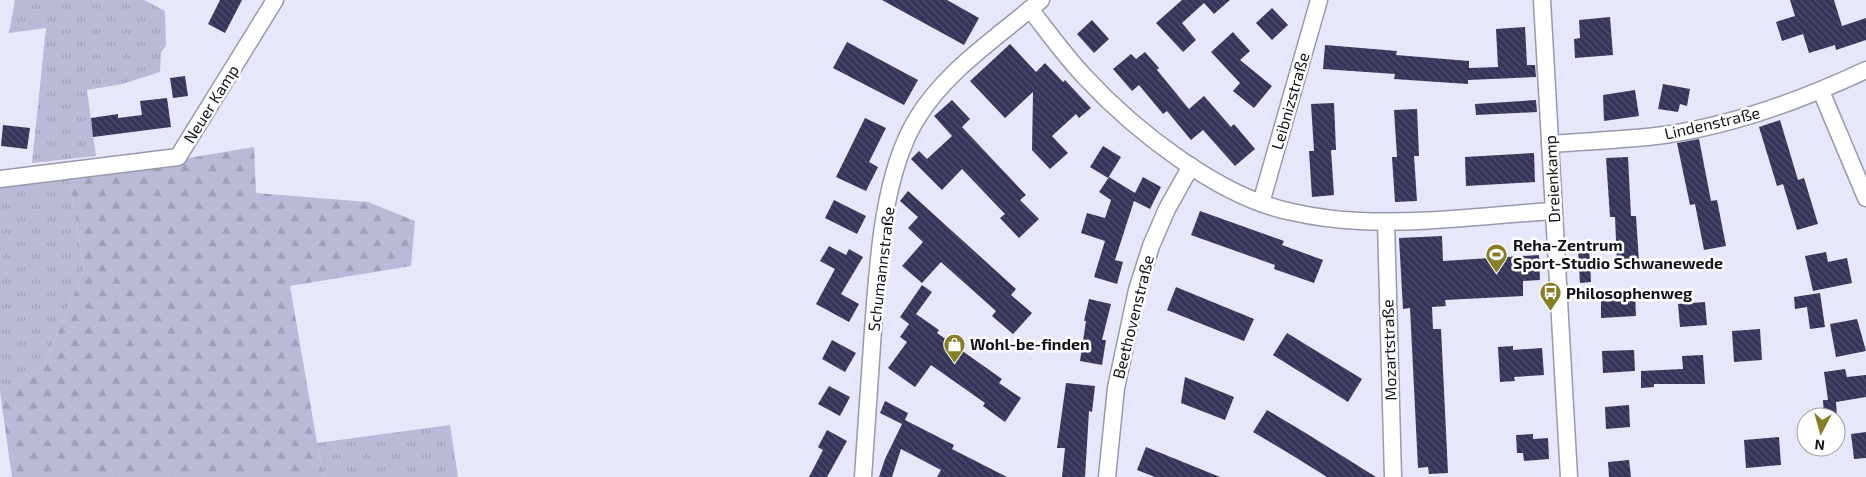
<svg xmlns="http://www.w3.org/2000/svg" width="1866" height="477" font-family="'Exo 2',sans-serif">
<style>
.grass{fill:url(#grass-tufts)}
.forest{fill:url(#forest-firs)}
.building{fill:url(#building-back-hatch)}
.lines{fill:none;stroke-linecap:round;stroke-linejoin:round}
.minor-casing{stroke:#9899ab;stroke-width:19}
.minor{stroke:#fff;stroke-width:16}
.labels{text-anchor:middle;stroke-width:5;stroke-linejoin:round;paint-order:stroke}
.street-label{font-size:16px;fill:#13131a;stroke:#fff}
.poi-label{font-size:16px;font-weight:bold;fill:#13131a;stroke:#fff;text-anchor:start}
</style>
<defs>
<pattern id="grass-tufts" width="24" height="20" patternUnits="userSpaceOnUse" patternTransform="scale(1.25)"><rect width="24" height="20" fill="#b9bad7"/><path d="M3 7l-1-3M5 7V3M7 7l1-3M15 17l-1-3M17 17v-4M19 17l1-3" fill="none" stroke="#9e9fb8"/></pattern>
<pattern id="forest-firs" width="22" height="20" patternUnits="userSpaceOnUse" patternTransform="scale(1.25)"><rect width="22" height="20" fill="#b9bad7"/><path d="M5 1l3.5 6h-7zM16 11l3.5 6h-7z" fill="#9e9fb8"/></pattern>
<pattern id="building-back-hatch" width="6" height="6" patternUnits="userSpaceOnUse" patternTransform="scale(1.25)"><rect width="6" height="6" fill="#353459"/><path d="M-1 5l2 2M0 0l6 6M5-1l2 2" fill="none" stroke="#4f4e6c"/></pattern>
</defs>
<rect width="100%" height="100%" fill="#e6e7fb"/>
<!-- grass -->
<g class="grass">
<polygon points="15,0 144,0 165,11 166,46 161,52 160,72 122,84 87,90 96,156 32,163 46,28 9,33"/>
<polygon points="69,178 84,270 45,364 0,392 0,187"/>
<polygon points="450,425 458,477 324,477 317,443"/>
</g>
<!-- forest -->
<polygon class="forest" points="254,147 256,193 368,202 415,221 411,266 290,286 317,443 324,477 12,477 0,392 45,364 84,270 69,178"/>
<!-- building -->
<g class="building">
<polygon points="220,0 242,0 225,33 208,24"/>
<polygon points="882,0 947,0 979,18 964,45"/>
<polygon points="1182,0 1230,0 1214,14 1204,3 1182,23 1196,40 1183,52 1156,23"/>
<polygon points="1790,0 1834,0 1842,26 1866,18 1866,40 1836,50 1835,45 1809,53 1803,34 1782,41 1776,22 1795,16"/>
<polygon points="1272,8 1288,25 1272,40 1256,23"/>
<polygon points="1610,17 1613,55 1575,58 1574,39 1580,38 1579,20"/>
<polygon points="1092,20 1109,39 1094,53 1077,34"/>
<polygon points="1525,27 1527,65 1535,65 1536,77 1468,80 1468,84 1394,79 1395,74 1323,69 1325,45 1397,51 1396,55 1469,61 1469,68 1498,67 1496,29"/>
<polygon points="1233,32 1250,51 1240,60 1272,86 1254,108 1233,91 1240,83 1211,52"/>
<polygon points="847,42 918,80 904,105 833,68"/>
<polygon points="1010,44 1036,72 1045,63 1063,82 1065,80 1091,108 1079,118 1076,114 1052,136 1068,153 1050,169 1032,150 1033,92 1005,118 970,81"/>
<polygon points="1145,52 1159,68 1157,70 1189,109 1204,96 1231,127 1234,124 1255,149 1235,166 1203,130 1191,140 1167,111 1163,114 1139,85 1132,91 1113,69 1131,54 1136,59"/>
<polygon points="185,76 188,96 173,98 170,78"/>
<polygon points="1663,84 1690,89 1687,106 1680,104 1678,112 1658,109"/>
<polygon points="1635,90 1639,116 1604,121 1603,95"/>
<polygon points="167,98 171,127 93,137 91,118 118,114 118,118 142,115 140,101"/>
<polygon points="952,100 970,119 962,127 1026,195 1020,200 1039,219 1019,238 1000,218 1005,214 962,169 942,190 911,159 919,151 927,159 952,136 934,116"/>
<polygon points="1536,100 1537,112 1476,115 1475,104"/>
<polygon points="1334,103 1336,150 1331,150 1334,195 1312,197 1309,151 1314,151 1311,104"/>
<polygon points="1417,109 1419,156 1414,156 1417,201 1395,202 1392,157 1397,157 1394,110"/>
<polygon points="865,118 886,128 869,162 878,167 866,191 836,177"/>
<polygon points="1780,120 1798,180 1804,178 1818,224 1797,230 1783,184 1777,186 1759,127"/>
<polygon points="3,125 30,128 27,149 1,146"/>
<polygon points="1699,139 1711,201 1717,200 1726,246 1704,250 1695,204 1690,205 1677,143"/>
<polygon points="1103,146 1121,157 1108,178 1090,167"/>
<polygon points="1534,153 1535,182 1466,186 1465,157"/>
<polygon points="1628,157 1631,216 1636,216 1639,262 1617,263 1615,217 1610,217 1606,158"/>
<polygon points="1109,177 1135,193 1143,177 1161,187 1150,209 1134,201 1115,260 1123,262 1117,284 1094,277 1105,241 1081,233 1087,213 1105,218 1111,200 1099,192"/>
<polygon points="908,191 1016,289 1011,295 1032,313 1013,334 992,316 996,311 941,262 922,283 902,266 923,242 908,228 918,217 900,201"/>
<polygon points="834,200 866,216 857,234 825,218"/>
<polygon points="1200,211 1284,241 1282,245 1323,260 1314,283 1274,269 1275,265 1191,235"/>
<polygon points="1442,236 1443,261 1539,255 1540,280 1523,281 1523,296 1445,300 1446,306 1432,307 1433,329 1441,329 1448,473 1429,474 1428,467 1418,468 1410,308 1403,309 1399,238"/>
<polygon points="829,246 846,255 849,249 863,257 841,294 859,304 849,322 816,304 835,269 820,261"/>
<polygon points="1589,247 1591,282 1580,283 1578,248"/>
<polygon points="1826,252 1828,262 1847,258 1852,283 1813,291 1805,256"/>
<polygon points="922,285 932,292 916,314 939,330 937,333 1002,379 999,383 1021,398 1005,422 983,406 985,403 931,365 915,387 888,368 907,342 900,337 909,324 900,317"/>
<polygon points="1176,287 1254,319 1244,341 1167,310"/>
<polygon points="1820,293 1825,327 1810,329 1807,307 1795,309 1794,297"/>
<polygon points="1635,295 1636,316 1601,318 1601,296"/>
<polygon points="1089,299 1111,304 1102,340 1106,340 1102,365 1080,361 1086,321 1084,321"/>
<polygon points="1705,302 1707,325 1680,327 1678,304"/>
<polygon points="1857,319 1866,351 1836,357 1830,324"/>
<polygon points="1760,329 1762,360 1734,362 1732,331"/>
<polygon points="1287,333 1362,379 1348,402 1273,355"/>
<polygon points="832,340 856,353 845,372 822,359"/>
<polygon points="1513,346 1513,350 1542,348 1544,375 1514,377 1515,381 1500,382 1498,347"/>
<polygon points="1634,350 1635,371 1603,373 1602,351"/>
<polygon points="1703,355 1705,384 1654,384 1654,387 1641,388 1641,371 1683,369 1682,356"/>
<polygon points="1845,369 1847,377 1866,375 1866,397 1836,402 1837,417 1824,417 1823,400 1828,400 1824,372"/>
<polygon points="1185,377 1234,397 1225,420 1181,403"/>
<polygon points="1066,383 1095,386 1092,412 1089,411 1085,477 1062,477 1065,448 1057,448"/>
<polygon points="829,386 850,397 840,416 818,404"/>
<polygon points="885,401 908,413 905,420 954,445 952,449 1007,477 937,477 941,470 901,449 892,477 879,477 885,459 902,424 880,413"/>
<polygon points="1629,405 1630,427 1606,429 1605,407"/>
<polygon points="1267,410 1304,432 1376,477 1327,477 1290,454 1253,432"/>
<polygon points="827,430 847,441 827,477 809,477 823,450 818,447"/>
<polygon points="1866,432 1866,458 1854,459 1851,434"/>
<polygon points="1533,434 1533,439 1548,438 1549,459 1524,461 1523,453 1517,453 1516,435"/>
<polygon points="1779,437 1781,465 1746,468 1744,440"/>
<polygon points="1146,447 1220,477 1155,477 1137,470"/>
<polygon points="1629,460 1631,477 1609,477 1608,462"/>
</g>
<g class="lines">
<defs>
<g id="minor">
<polyline points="1542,0 1569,477"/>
<path d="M 1030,9 C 1048,32 1065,56 1085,77 C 1134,130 1220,198 1292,212 C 1314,217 1338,220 1360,221 C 1424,224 1489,215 1553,211"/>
<polyline points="1821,91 1866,198"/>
<path d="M 1550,144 C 1588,141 1626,140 1664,135 C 1734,125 1802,100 1866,70"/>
<polyline points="0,179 178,157 275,0"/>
<polyline points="1261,203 1319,0"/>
<polyline points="1386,222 1393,477"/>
<path d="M 863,477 C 866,428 870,379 873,330 C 878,265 882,177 916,120 C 945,71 998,37 1041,0"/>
<polyline points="1107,477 1116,388 1137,290 1151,246 1167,209 1191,166"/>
</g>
</defs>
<!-- minor casing -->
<use href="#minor" class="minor-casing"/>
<!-- minor -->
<use href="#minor" class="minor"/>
</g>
<!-- icons -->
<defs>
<symbol id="stadium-pin" viewBox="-11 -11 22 30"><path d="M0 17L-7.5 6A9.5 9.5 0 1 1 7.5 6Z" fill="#877e25" stroke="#fff"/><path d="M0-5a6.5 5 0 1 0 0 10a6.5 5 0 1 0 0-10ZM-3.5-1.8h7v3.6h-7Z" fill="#fff"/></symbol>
<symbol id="bus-pin" viewBox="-11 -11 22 30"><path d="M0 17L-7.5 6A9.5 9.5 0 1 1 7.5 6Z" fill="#877e25" stroke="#fff"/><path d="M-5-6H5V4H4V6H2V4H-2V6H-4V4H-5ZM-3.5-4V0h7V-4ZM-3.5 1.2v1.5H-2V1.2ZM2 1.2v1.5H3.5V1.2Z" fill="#fff"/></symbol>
<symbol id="shop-pin" viewBox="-11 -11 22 30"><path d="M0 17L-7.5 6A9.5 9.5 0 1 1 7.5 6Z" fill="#877e25" stroke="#fff"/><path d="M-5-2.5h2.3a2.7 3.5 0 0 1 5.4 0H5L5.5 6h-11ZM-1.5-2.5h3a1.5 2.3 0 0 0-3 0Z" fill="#fff"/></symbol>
</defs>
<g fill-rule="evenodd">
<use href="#stadium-pin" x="1484" y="242" width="25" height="34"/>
<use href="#bus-pin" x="1538" y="280" width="25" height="34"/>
<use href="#shop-pin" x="942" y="332" width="25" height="34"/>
</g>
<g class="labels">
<!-- street labels -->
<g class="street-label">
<text transform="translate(1290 101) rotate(-74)" y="6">Leibnizstraße</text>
<text transform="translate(211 104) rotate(-58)" y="6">Neuer Kamp</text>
<text transform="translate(1712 123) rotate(-13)" y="6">Lindenstraße</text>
<text transform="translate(1552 179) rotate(-93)" y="6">Dreienkamp</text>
<text transform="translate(881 269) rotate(-83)" y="6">Schumannstraße</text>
<text transform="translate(1133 317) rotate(-76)" y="6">Beethovenstraße</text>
<text transform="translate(1389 350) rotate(-92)" y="6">Mozartstraße</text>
</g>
<!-- poi labels -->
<g class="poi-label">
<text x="1513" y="251">Reha-Zentrum<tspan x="1513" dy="18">Sport-Studio Schwanewede</tspan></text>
<text x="1566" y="299">Philosophenweg</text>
<text x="970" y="350">Wohl-be-finden</text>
</g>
</g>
<!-- north arrow -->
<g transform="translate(1821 432) rotate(186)"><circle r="24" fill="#ffffff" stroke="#a1a1a3"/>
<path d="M0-4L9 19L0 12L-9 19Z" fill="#877e25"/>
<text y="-8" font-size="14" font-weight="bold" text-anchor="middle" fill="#13131a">N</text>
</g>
</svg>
